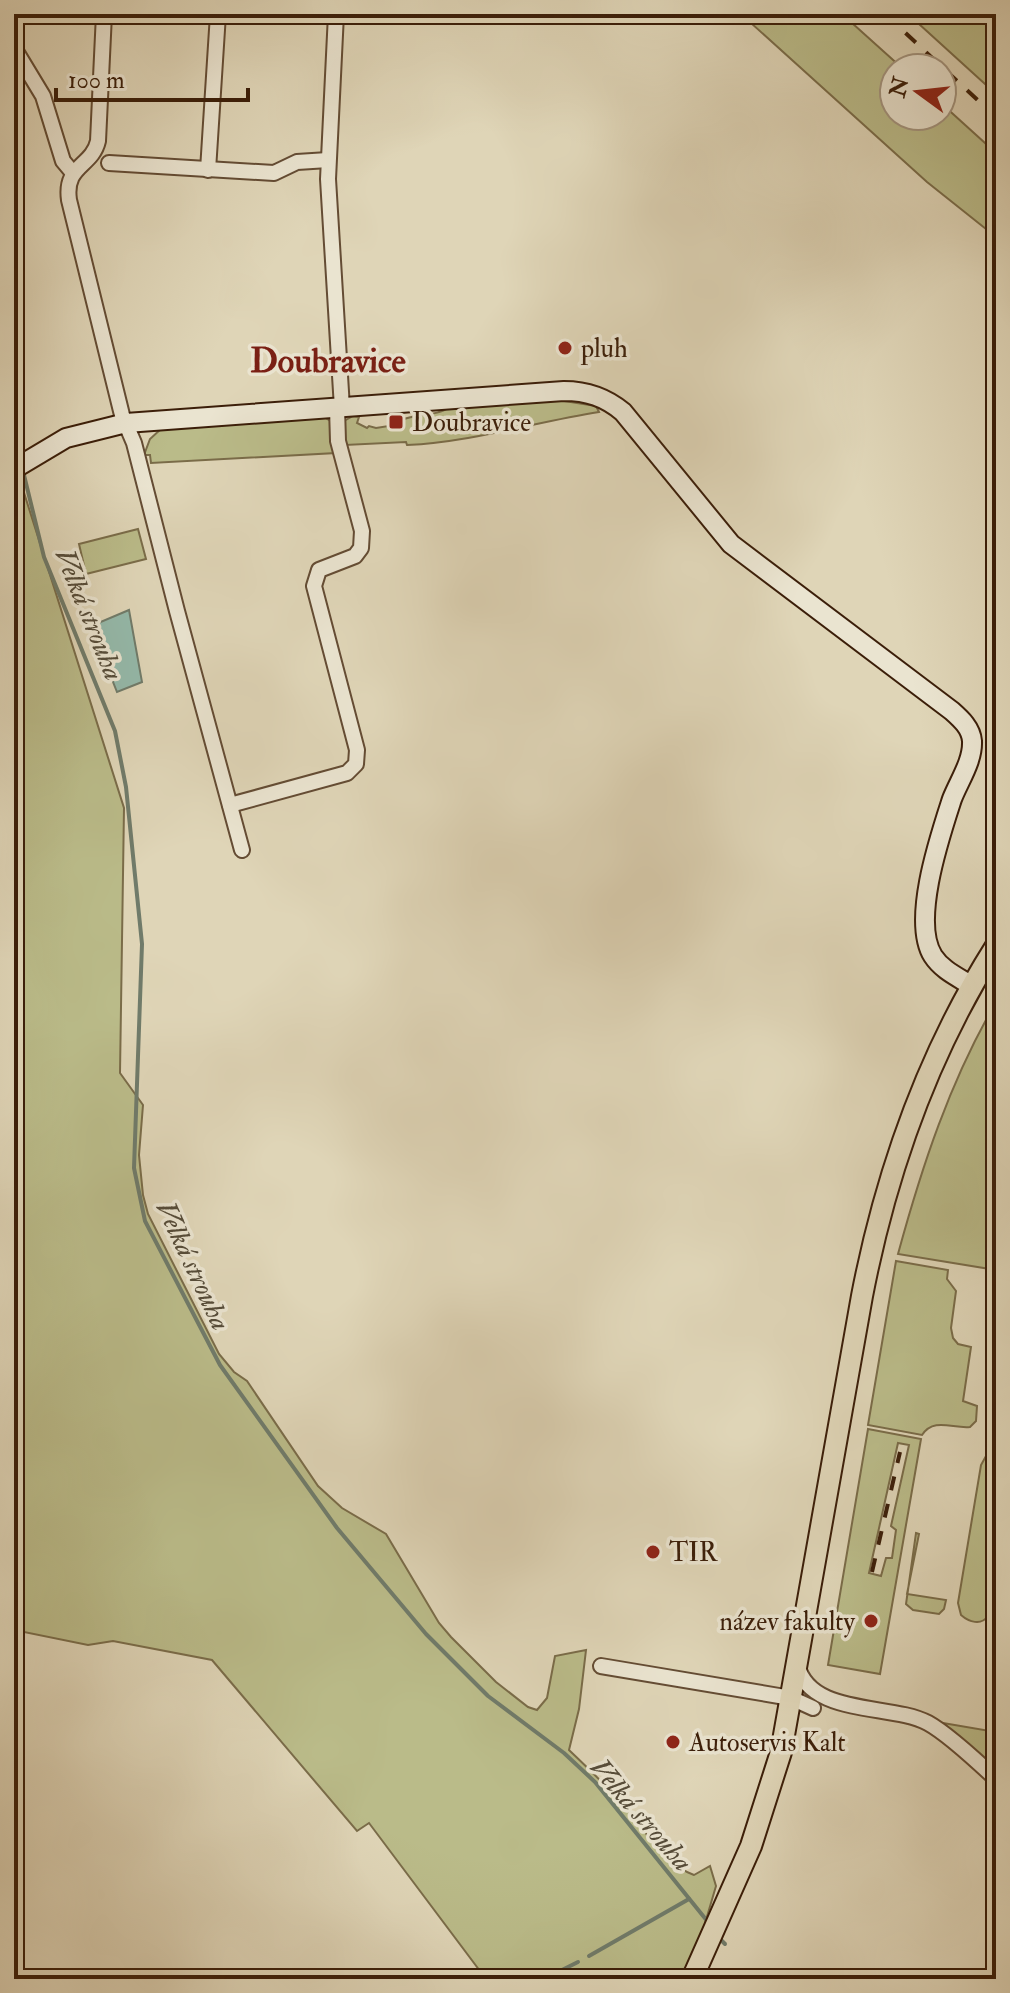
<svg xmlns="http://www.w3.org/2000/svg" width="1010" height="1993" font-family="'IM FELL Double Pica',serif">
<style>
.green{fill:#babb89;stroke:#7a6c49;stroke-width:2;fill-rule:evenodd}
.water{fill:#94b9aa;stroke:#707b6a;stroke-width:2}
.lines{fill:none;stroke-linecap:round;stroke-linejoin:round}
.stream{stroke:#707b6a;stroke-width:4}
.street-casing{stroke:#644c34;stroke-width:18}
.secondary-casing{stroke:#3b1e09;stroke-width:22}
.primary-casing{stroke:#3b1e09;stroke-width:24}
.street{stroke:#eae4d0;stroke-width:14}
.secondary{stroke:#eae4d0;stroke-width:18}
.primary{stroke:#dfd5b7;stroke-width:20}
.rail{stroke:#3b1e09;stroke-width:4;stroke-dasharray:14 14;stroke-linecap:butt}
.poi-dot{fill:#8f2418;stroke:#eae4d0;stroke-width:3}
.labels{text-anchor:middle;stroke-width:7;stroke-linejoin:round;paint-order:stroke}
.poi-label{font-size:26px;fill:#3b1e09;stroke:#eae4d0;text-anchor:start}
.water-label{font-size:28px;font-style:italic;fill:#564c39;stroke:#eae4d0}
.district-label{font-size:34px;font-weight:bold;fill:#7a1f14;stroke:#eae4d0}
</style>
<rect width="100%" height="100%" fill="#dfd5b7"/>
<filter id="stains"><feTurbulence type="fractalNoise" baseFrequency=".0025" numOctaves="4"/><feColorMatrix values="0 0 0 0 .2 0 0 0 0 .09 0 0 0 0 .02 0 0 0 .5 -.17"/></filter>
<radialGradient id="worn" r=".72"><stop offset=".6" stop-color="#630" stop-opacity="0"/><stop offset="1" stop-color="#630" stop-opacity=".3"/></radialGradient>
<!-- green -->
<g class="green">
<polygon points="741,14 842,14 902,68 894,68 894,116 942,116 942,104 996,153 996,237 927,182"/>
<polygon points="908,14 996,14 996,94"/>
<path d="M 558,400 L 596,406 L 599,412 C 535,422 472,442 407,445 L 406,442 L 345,445 L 344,421 L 353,416 L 359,417 L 357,423 L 367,428 L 369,426 L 376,428 L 402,424 L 402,420 C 416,413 437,417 449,407 Z"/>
<polygon points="324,417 332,422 336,453 151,463 150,455 144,455 150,439 162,428"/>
<path d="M 19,477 L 124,808 L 120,1073 L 143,1105 L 139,1155 L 143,1195 L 148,1214 L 219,1354 L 234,1372 L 247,1381 L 318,1486 L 342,1508 L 386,1534 L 439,1623 L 451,1637 L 496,1682 L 528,1707 L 537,1710 L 547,1698 L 555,1656 L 586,1650 L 579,1709 L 569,1750 C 588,1768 606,1785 623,1805 C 645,1829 663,1864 694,1875 L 710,1866 L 716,1886 L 701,1937 L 683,1979 L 486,1979 L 369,1823 L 357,1831 L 212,1660 L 113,1641 L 88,1645 L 14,1630 L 14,481 Z"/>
<polygon points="138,529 146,559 86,574 79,544"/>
<path d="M 996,1002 L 996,1270 L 898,1254 C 922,1166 950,1081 996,1002 Z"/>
<path d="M 896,1261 L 948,1270 L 947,1279 L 956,1291 L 951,1328 L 953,1338 L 958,1344 L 971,1347 L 963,1401 L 977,1406 L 976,1421 L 970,1427 C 953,1429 934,1417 922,1435 L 868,1425 Z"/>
<path d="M 868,1429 L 921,1439 L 880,1674 L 828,1665 ZM 898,1443 L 909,1445 L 891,1526 L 896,1530 L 892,1558 L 886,1558 L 881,1576 L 869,1573 Z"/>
<path d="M 996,1452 C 996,1481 1003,1598 988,1616 C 981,1626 969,1622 961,1615 L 958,1603 L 981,1465 L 986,1456 Z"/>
<polygon points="916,1533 919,1534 907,1594 946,1600 944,1609 939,1614 913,1610 906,1604"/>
<polygon points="943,1723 996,1732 996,1769"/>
</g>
<!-- water -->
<polygon class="water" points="129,610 142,682 117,692 91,626"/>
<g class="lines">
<!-- stream -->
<g class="stream">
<polyline points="14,361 22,458"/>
<polyline points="23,471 44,557 115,731 126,787 142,944 134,1168 145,1221 220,1365 337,1528 426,1634 488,1696 564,1753 595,1782 708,1922"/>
<polyline points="721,1940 725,1944"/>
<polyline points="589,1956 689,1899"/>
<polyline points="544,1979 578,1962"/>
</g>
<defs>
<g id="street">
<path d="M 104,14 L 98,141 C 92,167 64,165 69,200 L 122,415 L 134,443 L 177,611 L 242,850"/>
<polyline points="336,14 328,179 342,408"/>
<polyline points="14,48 43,96 63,161 73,173"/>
<polyline points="109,163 274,173 297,162 328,160"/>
<polyline points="208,170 218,14"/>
<polyline points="230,805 347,773 356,764 357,750 314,586 319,570 355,556 361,548 362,531 338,441 337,408"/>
<path d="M 797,1664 C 809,1717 891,1703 928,1723 C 948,1734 979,1763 996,1779"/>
<polyline points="601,1666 791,1698 813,1708"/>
</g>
<path id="secondary" d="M 14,469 L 66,438 L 126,423 L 564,391 C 587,391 605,397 623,412 L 731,544 L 952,711 C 961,719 971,728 972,741 C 973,761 959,781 952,799 C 940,836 911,921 933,956 C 942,970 958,977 972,986"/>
<path id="primary" d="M 692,1979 L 751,1846 L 781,1752 L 862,1296 C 886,1172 928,1053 996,946"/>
</defs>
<!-- street casing -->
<use href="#street" class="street-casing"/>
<!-- secondary casing -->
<use href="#secondary" class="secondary-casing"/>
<!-- primary casing -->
<use href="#primary" class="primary-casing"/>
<!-- street -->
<use href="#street" class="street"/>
<!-- secondary -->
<use href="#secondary" class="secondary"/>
<!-- primary -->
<use href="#primary" class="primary"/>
<!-- rail -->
<g class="rail">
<polyline points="885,14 996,117"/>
<polyline points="872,1572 900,1452"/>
</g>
</g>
<!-- markers -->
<g class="poi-dot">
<circle cx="565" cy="348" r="8"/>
<rect x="388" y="414" width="16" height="16" rx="4"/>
<circle cx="653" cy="1552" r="8"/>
<circle cx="871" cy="1621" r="8"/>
<circle cx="673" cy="1742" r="8"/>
</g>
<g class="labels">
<!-- poi labels -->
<g class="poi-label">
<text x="581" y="357">pluh</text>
<text x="412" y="431">Doubravice</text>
<text x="669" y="1561">TIR</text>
<text x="855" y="1630" text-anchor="end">název fakulty</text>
<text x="689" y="1751">Autoservis Kalt</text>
</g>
<!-- water labels -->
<g class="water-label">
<text transform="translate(90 614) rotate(68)" y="10">Velká strouha</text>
<text transform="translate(194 1265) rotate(65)" y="10">Velká strouha</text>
<text transform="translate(642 1814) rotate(49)" y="10">Velká strouha</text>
</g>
<!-- district labels -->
<g class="district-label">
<text x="328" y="372">Doubravice</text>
</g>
</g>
<!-- margin -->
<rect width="1010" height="1993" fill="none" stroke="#dfd5b7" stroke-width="48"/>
<rect x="16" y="16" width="978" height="1961" fill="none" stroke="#3b1e09" stroke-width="4"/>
<rect x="24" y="24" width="962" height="1945" fill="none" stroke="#3b1e09" stroke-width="2"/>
<!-- north arrow -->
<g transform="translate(918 92) rotate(285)"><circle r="38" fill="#eae4d0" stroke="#a49580" stroke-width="2"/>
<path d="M0-6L14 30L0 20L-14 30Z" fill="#8f2418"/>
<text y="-12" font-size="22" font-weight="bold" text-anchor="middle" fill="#3b1e09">N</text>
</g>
<!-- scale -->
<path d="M56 88v12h192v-12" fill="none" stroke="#3b1e09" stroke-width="4"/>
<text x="68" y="88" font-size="24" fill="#3b1e09" stroke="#eae4d0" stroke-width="6" paint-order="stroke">100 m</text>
<rect width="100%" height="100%" filter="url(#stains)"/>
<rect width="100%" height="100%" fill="url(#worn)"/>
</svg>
